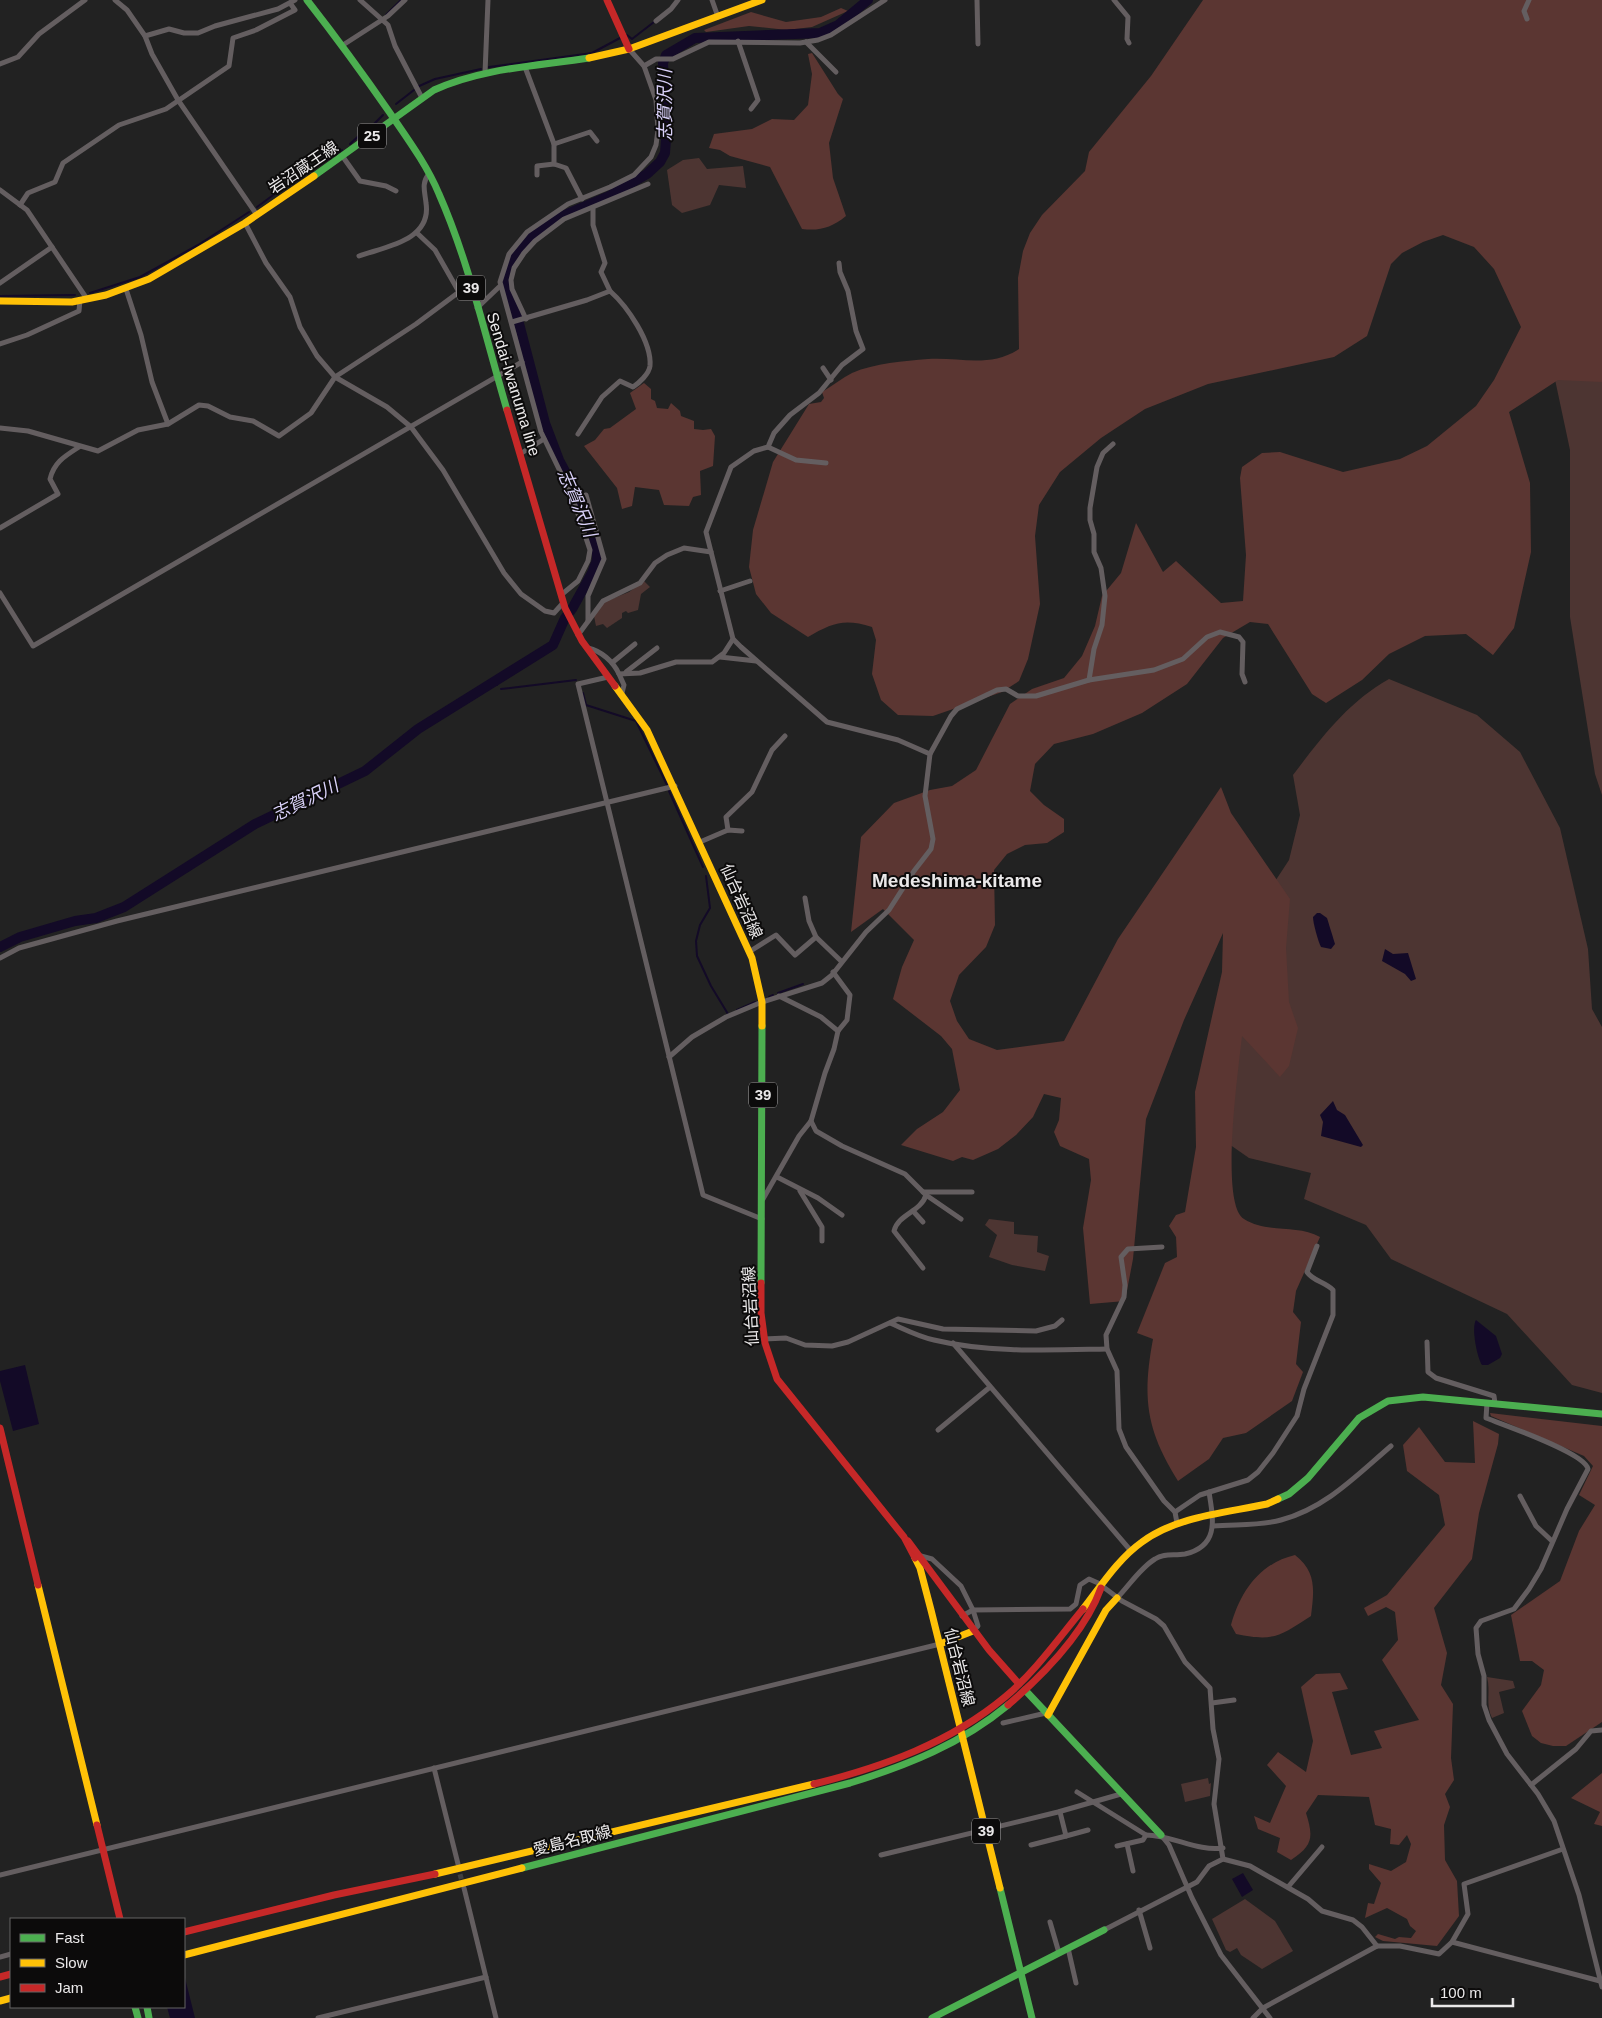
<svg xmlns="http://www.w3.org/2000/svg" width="1602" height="2018" font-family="Arial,'Noto Sans JP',sans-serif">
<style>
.green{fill:#4d3532}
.forest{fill:#5b3632}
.water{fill:#130a27}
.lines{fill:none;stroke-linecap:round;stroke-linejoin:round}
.stream{stroke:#130a27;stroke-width:2}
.river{stroke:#130a27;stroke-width:10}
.street-tunnel{stroke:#404040;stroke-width:5;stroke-dasharray:5 2.5;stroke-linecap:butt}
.street{stroke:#645e60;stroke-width:5}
.fast{stroke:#4caf50;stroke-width:7}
.slow{stroke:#ffc107;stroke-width:7}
.jam{stroke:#c62828;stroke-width:7}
.labels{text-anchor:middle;stroke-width:4;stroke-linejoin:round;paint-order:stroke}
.shield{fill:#0c0b0b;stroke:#a8a6a7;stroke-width:1}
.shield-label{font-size:15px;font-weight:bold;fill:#ebe9ea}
.street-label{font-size:16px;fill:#ebe9ea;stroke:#0c0b0b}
.water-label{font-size:18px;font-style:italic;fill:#d9d1f9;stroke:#0c0b0b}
.quarter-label{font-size:19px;font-weight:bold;fill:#ebe9ea;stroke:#0c0b0b}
</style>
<rect width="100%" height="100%" fill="#222"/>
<!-- green -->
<g class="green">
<polygon points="699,158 707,169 743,166 746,188 719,185 710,205 682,213 672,205 667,170 683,160"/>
<polygon points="1602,327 1602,795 1595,774 1570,617 1570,450 1550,356"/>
<polygon points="644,581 650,587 641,594 638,610 628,613 626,611 622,613 622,618 607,628 603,624 596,626 594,616 604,602 629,592"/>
<path d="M 1389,679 L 1477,715 L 1520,752 L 1560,828 L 1588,949 L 1592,1009 L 1602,1027 L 1602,1393 L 1572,1385 L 1507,1314 L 1391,1259 L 1366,1225 L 1304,1199 L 1311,1173 L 1249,1158 L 1216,1135 L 1251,918 L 1289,860 L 1300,815 L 1293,775 C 1322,737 1348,702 1389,679 Z"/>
<polygon points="989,1219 1014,1222 1014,1234 1038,1236 1037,1252 1049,1256 1045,1271 1012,1265 989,1257 997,1235 985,1225"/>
<path d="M 1487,1677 L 1513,1681 L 1515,1688 L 1499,1692 L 1504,1713 L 1492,1718 C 1485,1704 1491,1692 1487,1677 Z"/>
<polygon points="1208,1778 1209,1784 1211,1783 1210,1796 1185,1802 1181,1784"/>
<polygon points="1245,1899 1275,1921 1293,1951 1262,1969 1241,1955 1237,1948 1230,1952 1226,1950 1212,1919"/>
</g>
<!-- forest -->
<g class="forest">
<path d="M 1203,0 L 1602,0 L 1602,382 L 1558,380 L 1509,412 L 1530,483 L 1531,552 L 1514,628 L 1493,655 L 1466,634 L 1425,636 L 1389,654 L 1362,680 L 1326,703 L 1312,694 L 1268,624 L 1250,622 L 1223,638 L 1187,684 L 1142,713 L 1093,734 L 1054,744 L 1035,764 L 1030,791 L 1044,805 L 1064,819 L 1064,832 L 1047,843 L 1025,845 L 1007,854 L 994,870 L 995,925 L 986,947 L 959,975 L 950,1001 L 957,1021 L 969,1039 L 997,1050 L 1064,1041 L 1118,939 L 1221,787 L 1231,813 L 1290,899 L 1286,948 L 1289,1002 L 1298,1028 L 1289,1066 L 1280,1077 L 1242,1036 C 1239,1065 1219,1204 1244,1219 C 1268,1234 1297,1224 1320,1237 L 1296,1291 L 1293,1312 L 1301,1322 L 1296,1364 L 1303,1372 L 1292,1401 L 1246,1433 L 1223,1438 L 1209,1459 L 1178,1481 C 1146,1430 1142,1398 1153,1339 L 1137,1333 L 1165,1263 L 1177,1257 L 1176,1237 L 1169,1226 L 1176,1215 L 1185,1212 L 1196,1147 L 1195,1092 L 1222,972 L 1223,933 L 1184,1020 L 1146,1119 L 1133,1259 L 1125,1301 L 1090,1304 L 1083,1228 L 1091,1180 L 1089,1159 L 1060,1146 L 1054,1132 L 1059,1120 L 1061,1098 L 1044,1094 L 1033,1117 L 1016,1135 L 998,1149 L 973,1160 L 962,1157 L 953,1161 L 901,1145 L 917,1129 L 943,1112 L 960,1090 L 952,1049 L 941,1036 L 893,999 L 902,967 L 914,940 L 883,909 L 851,932 L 861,837 L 894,803 L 930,790 L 952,786 L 976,770 L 1010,704 L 1032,689 L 1064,678 L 1082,656 L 1095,626 L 1102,596 L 1121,573 L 1136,523 L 1163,572 L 1176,561 L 1221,603 L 1243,601 L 1246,555 L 1240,478 L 1242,467 L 1262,453 L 1280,452 L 1343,472 L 1400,459 L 1427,446 L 1476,406 L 1494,380 L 1521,327 L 1494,269 L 1474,247 L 1443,235 L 1423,242 L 1402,253 L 1391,264 L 1367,336 L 1334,357 L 1208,384 L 1145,409 L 1101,438 L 1060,472 L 1039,505 L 1035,536 L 1040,604 L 1028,659 L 1019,681 L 1002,692 L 933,716 L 898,715 L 881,700 L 872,674 L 876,640 L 872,627 C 844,618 832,623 808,637 L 771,613 L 756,594 L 749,567 L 753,530 L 773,462 L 809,404 L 821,402 L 824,398 L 822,392 C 832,386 842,378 852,373 C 875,363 904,361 928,359 C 960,357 990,368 1019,349 L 1018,278 L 1023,251 L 1030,233 L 1042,215 L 1085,171 L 1089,152 L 1151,76 Z"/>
<polygon points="841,8 848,11 812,27 787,30 749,26 706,32 704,30 751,12 786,22 821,17"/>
<path d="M 812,53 L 838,94 L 843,99 L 829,143 L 833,178 L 846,216 C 831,228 820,231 802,229 L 770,167 L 730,156 L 720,150 L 709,148 L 714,134 L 752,129 L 772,119 L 794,120 L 808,105 L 812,74 L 808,54 Z"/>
<polygon points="644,383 651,389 651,399 655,401 657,408 668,409 671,403 680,411 681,416 694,421 694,429 703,430 711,429 715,436 713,466 700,471 701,495 693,497 689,506 664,505 659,490 635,487 632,506 622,509 617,488 584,446 595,440 604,429 610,428 636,409 630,393"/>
<polygon points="1490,1413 1602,1426 1602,1722 1566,1746 1553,1746 1541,1743 1532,1736 1522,1711 1541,1685 1544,1670 1532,1661 1520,1661 1511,1615 1560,1581 1579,1531 1595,1505 1579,1495 1593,1466 1584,1456 1491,1416"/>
<path d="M 1473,1421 L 1499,1434 L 1498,1444 L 1479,1513 L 1472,1559 L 1434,1608 L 1447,1653 L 1441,1685 L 1453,1704 L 1451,1758 L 1454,1780 L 1445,1794 L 1450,1807 L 1444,1825 L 1445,1860 L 1457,1881 L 1459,1916 L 1437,1946 L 1383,1941 L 1375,1937 L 1378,1934 L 1395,1939 L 1399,1937 L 1411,1938 L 1416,1931 L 1410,1926 L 1407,1919 L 1387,1908 L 1365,1918 L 1368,1903 L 1374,1904 L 1381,1883 L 1369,1869 L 1369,1864 L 1391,1871 L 1406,1862 L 1411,1844 L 1407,1835 L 1399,1845 L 1390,1844 L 1391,1829 L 1375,1825 L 1369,1797 L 1318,1795 L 1306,1813 C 1313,1836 1314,1845 1291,1860 L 1277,1852 L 1280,1838 L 1258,1829 L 1254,1816 L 1270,1823 L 1286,1786 L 1267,1765 L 1278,1752 L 1306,1772 L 1313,1741 L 1301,1687 L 1316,1674 L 1340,1673 L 1348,1689 L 1332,1692 L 1351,1755 L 1382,1748 L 1374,1731 L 1419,1720 L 1382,1660 L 1398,1640 L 1395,1612 L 1386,1607 L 1368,1616 L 1364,1608 L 1387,1595 L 1445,1525 L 1439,1495 L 1407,1471 L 1403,1445 L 1419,1427 L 1445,1462 L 1475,1463 Z"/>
<path d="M 1295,1555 C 1317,1572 1314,1591 1311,1616 C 1280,1636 1274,1642 1236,1634 L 1231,1625 C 1240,1592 1260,1563 1295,1555 Z"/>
<polygon points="1602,1773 1602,1826 1594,1824 1600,1812 1571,1798"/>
</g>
<!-- water -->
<g class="water">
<path d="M 1317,913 L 1320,913 L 1327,918 L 1335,944 L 1331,949 L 1321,947 C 1318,941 1313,923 1313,917 Z"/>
<polygon points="1385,949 1393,954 1408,953 1416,979 1411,981 1405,974 1382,961"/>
<polygon points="1333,1101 1337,1110 1345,1115 1363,1145 1361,1147 1321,1136 1323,1122 1320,1115"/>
<path d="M 1476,1320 L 1496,1336 L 1502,1354 L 1500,1358 L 1488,1365 L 1482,1365 C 1477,1358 1471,1327 1476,1320 Z"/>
<polygon points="25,1365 39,1424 13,1431 0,1381 0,1371"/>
<polygon points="1243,1873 1253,1890 1242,1897 1232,1879"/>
<polygon points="184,1974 195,2018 170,2018 167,2007 184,2007"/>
</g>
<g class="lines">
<!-- stream -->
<g class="stream">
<polyline points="386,15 401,0"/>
<polyline points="627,35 632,39 654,22"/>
<polyline points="489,67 592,53 620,38"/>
<polyline points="417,87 435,79 481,69"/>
<polyline points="396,104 414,90"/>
<polyline points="373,125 383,115"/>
<polyline points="350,144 364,131"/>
<polyline points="293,182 342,150"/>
<polyline points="280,191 288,185"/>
<polyline points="257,207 276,193"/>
<polyline points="90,293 140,277 198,245 249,212"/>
<polyline points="0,296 75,295"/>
<polyline points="495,681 497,685"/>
<polyline points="501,689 576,680"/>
<polyline points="583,693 586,705 636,721 667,785"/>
<polyline points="669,791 703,867"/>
<polyline points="706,876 710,908 700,925 696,941 697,956 711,986 728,1014"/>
<polyline points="778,993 803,984"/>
<polyline points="769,997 773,995"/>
<polyline points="737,1010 755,1002"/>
</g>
<!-- river -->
<polyline class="river" points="0,947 20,937 75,921 96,918 124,907 255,824 365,771 418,729 553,645 565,618 572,609 592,573 597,560 597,550 581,501 559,460 545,423 516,312 507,288 506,279 508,268 517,253 527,239 548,222 609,196 647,174 660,162 665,153 666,139 663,63 666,55 695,38 820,33 838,25 868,0"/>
<!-- street-tunnel -->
<polyline class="street-tunnel" points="458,1867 463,1885"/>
<!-- street -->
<g class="street">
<polyline points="115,0 127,10 145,36 152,54 178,100 257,215"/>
<polyline points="360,0 388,25 395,46 422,98"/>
<polyline points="712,0 718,17"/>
<polyline points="977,0 978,44"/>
<polyline points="1114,0 1128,17 1127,39 1129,43"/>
<polyline points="1527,19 1524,11 1529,0"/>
<polyline points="656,21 671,9 678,0"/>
<polyline points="145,36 169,29 184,33 198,33 215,26 278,9 295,0"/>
<polyline points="738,41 758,100 751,109"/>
<polyline points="806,42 836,72"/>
<polyline points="343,45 388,16 405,0"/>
<polyline points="0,64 18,57 39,34 85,0"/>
<polyline points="644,66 656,59 673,59 709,42 800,43 818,40 831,35 885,0"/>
<polyline points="525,67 554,144 554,164 566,168 582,199"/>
<polyline points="485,73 488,0"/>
<polyline points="554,144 590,132 597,141"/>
<polyline points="343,157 360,181 386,186 396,191"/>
<polyline points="537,175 537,166 554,164"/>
<polyline points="0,190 27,210 87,299"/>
<polyline points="20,205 28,193 55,182 63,163 119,125 166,109 229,66 233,38 256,30 295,10 290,3"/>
<polyline points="593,209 593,225 605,263 601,272 610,291"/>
<polyline points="245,223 266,263 290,297 300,327 317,356 335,377 387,407 411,427 443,470 504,573 521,594 545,611 554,613 563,603"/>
<polyline points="417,233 435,250 459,292"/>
<path d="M 359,256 C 384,247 432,241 426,203 C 425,192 421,183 429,174"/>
<polyline points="839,263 840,272 848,291 856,331 863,349 842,365 819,393 790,415 774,433 768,447 754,451 731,467 706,532 733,639 741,647 827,722 898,740 930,754"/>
<polyline points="0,283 52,247"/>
<polyline points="126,289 141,335 152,382 168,424"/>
<polyline points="477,308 499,287"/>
<polyline points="526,319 512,289 511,280 514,268 524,253 535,241 564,219 648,184"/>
<path d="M 512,322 L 587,300 L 610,291 C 627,306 652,342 650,366 C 649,374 639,383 633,387 L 620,381 L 602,397 L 578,434"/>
<polyline points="0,344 27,335 79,311 80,300"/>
<polyline points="823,368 831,380"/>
<polyline points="0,428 28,431 98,451 138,430 168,424 199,405 208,406 230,417 253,421 279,436 311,413 335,377 416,324 459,292 463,295 473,295"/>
<polyline points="768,447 796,460 826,463"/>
<polyline points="520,454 544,439"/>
<polyline points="586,495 604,559 588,596 588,621"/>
<path d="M 0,528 L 58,494 L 50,479 C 54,462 65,456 79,447"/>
<polyline points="720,591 750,581"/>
<polyline points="0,593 33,646 522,362"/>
<polyline points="561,595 578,581 588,561 590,550 572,496 541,432 500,282 509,254 527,232 568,204 610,187 634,175 651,157 656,145 658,130 656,100 644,66 629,49"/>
<polyline points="578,635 603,601 640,583 655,563 667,555 684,548 711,552"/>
<path d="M 588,648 C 601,651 613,661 619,674 L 640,673 L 676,662 L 712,662 L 724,653 L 733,639"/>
<polyline points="720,657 756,661"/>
<polyline points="613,662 635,644"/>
<polyline points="626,672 657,648"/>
<polyline points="619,674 624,685 622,693"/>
<polyline points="608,677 578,684 703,1195 762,1219"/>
<polyline points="1089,680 1094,649 1102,625 1105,596 1101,568 1094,552 1094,534 1090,520 1090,508 1097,467 1103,453 1113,444"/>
<polyline points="728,830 726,817 752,792 772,750 785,736"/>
<polyline points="700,842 728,830 742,831"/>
<polyline points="805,898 809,921 816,937"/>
<polyline points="749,952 776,935 795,955 816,937 841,961"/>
<polyline points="0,958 19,948 117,921 675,786"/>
<polyline points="833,972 850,995 847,1020 838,1031"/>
<polyline points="669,1057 692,1037 726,1017 762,1002 822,983 832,975 866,932 889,910 914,871 931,849 933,839 925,796 930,754 951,716 957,709 997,690 1006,689 1018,696 1036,696 1089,680 1154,670 1183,659 1207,637 1220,632 1239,637 1243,642 1242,674 1245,682"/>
<path d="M 811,1121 L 816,1131 L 842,1146 L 905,1174 L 926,1195 C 921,1212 898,1214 894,1231 L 923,1268"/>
<polyline points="777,1177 818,1198 842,1215"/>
<polyline points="800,1191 822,1227 822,1241"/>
<polyline points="923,1192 972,1192"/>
<polyline points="926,1195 961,1219"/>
<polyline points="763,1199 799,1136 811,1121 825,1073 834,1049 838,1031 821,1017 779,996"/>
<polyline points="913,1211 923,1222"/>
<polyline points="1162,1247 1128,1249 1121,1257 1125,1285 1124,1297 1106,1335 1107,1349 1117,1371 1119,1429 1126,1447 1164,1501 1175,1512 1177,1523"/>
<path d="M 890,1323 C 904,1329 919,1337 934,1340 C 988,1353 1051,1350 1107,1349"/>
<polyline points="764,1339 786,1338 805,1345 832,1346 848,1342 898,1319 943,1329 1036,1331 1055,1326 1062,1320"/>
<polyline points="1427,1342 1428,1372 1436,1378 1494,1396 1495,1404"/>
<polyline points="953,1343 1131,1551"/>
<path d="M 1487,1403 L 1486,1418 C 1504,1425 1585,1453 1588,1469 L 1567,1509 L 1541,1569 L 1529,1589 L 1514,1609 L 1481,1621 L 1476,1628 L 1478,1654 L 1484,1676 L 1484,1705 L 1489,1720 L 1507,1754 L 1538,1794 L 1554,1821 L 1579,1895 L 1602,1987"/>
<polyline points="938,1430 990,1387"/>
<polyline points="1520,1496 1536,1526 1552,1541"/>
<path d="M 1175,1512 L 1200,1495 L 1248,1480 L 1258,1472 L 1273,1453 L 1297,1416 L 1304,1389 L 1333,1315 L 1333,1290 C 1325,1282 1313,1281 1307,1272 L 1317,1246"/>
<path d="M 1213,1526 C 1235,1524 1260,1526 1281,1520 C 1326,1508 1357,1475 1391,1446"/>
<polyline points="921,1556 932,1559 961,1586 973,1610 978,1626 973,1631"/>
<path d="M 1117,1598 C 1129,1586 1140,1568 1155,1559 C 1164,1553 1174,1556 1185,1554 C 1220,1546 1213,1518 1209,1492"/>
<polyline points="962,1616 973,1610 1070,1609 1076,1604 1080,1585 1089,1579 1098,1583 1122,1601 1156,1619 1164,1626 1185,1662 1210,1688 1213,1729 1219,1759 1214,1804 1223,1859"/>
<polyline points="1212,1703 1234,1700"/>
<polyline points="1003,1723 1046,1713"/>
<polyline points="434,1768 458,1864"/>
<polyline points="1531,1785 1576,1749 1591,1731 1602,1730"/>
<polyline points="1077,1792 1146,1835"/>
<polyline points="1060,1812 1066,1836 1088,1830"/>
<polyline points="1161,1835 1169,1845 1192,1898 1221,1955 1270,2018"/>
<polyline points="1127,1844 1133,1871"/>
<polyline points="1031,1845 1066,1836"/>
<path d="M 1117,1846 L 1143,1840 L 1146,1835 C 1172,1835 1198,1852 1223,1848"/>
<polyline points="881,1855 1058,1812 1121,1794"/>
<polyline points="0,1875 940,1644"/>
<polyline points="1288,1887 1322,1847"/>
<polyline points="464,1888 496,2018"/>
<polyline points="1139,1910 1150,1948"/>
<polyline points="1050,1922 1059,1953"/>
<polyline points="1104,1930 1197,1882 1209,1866 1223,1859 1250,1866 1308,1899 1322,1911 1353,1920 1362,1927 1377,1946"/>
<polyline points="1452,1942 1600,1981"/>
<polyline points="1068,1948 1076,1983"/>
<polyline points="0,1957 11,1954"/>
<polyline points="318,2018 486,1977"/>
<polyline points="1253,2018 1263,2008 1377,1946 1400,1946 1439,1954 1452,1942 1468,1914 1464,1884 1563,1849"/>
</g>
<!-- fast -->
<g class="fast">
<path d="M 307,0 C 336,37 363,74 390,113 C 407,138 427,165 439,194 C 469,262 486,339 507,410"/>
<path d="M 314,176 L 434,90 C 482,68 537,66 589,58"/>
<polyline points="761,1283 762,1026"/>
<polyline points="1278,1499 1289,1494 1308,1478 1359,1418 1388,1401 1423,1397 1602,1414"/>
<polyline points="1025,1690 1161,1835"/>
<path d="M 522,1868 L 850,1783 C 908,1765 961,1744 1008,1705"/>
<polyline points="1000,1888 1032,2018"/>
<polyline points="135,2007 138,2018"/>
<polyline points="147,2007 149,2018"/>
<polyline points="932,2018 1104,1930"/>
</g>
<!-- slow -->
<g class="slow">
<polyline points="589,58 629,49 762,0"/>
<polyline points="0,301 72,302 106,295 149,279 245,223 314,176"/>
<polyline points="615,686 647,730 752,958 762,1002 762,1026"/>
<polyline points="915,1558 920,1568 931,1610 1000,1888"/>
<polyline points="38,1585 97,1825"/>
<path d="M 1083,1609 C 1101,1586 1118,1559 1142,1542 C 1177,1516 1225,1513 1267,1504 L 1278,1499"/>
<polyline points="940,1644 973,1631"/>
<polyline points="1048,1715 1106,1610 1117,1598"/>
<polyline points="435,1874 814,1784"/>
<polyline points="184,1955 522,1868"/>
<polyline points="0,2001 11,1998"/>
</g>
<!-- jam -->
<g class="jam">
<polyline points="607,0 629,49"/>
<polyline points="507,410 565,608 582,641 615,686"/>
<polyline points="761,1283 761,1313 765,1343 777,1379 904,1537 915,1558"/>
<polyline points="0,1428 38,1585"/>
<polyline points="908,1541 989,1650 1019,1684"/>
<path d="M 1008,1705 C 1043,1675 1085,1632 1101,1588"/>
<path d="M 814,1784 C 882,1767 950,1743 1005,1697 C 1035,1672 1058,1639 1083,1609"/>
<polyline points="97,1825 120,1919"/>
<polyline points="184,1932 334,1895 435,1874"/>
<polyline points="0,1977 11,1974"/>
</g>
</g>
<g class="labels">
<!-- shield labels -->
<g class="shield">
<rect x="358" y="123.5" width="28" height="25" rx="4"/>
<rect x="457" y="275.5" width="28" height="25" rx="4"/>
<rect x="749" y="1082.5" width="28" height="25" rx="4"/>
<rect x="972" y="1818.5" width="28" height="25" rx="4"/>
</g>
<g class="shield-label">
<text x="372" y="141">25</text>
<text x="471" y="293">39</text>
<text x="763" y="1100">39</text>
<text x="986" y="1836">39</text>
</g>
<!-- street labels -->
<g class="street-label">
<text transform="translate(303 167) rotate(-34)" y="6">岩沼蔵王線</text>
<text transform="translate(514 384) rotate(73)" y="6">Sendai-Iwanuma line</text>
<text transform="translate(742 901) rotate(66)" y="6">仙台岩沼線</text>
<text transform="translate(750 1306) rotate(-93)" y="6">仙台岩沼線</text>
<text transform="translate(960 1667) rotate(76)" y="6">仙台岩沼線</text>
<text transform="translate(572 1840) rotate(-14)" y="6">愛島名取線</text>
</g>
<!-- water labels -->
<g class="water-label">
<text transform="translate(665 105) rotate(-90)" y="6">志賀沢川</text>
<text transform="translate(577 503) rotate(67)" y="6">志賀沢川</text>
<text transform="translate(305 800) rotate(-26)" y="6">志賀沢川</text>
</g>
<!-- quarter labels -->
<g class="quarter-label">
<text x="957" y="887">Medeshima-kitame</text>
</g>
</g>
<!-- legend -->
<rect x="10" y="1918" width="175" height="90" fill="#0c0b0b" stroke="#656464"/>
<rect x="20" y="1934" width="25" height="8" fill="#4caf50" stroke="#656464"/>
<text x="55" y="1943" font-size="15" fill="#ebe9ea">Fast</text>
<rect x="20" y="1959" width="25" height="8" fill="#ffc107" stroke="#656464"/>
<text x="55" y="1968" font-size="15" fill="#ebe9ea">Slow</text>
<rect x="20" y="1984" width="25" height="8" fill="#c62828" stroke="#656464"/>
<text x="55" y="1993" font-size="15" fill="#ebe9ea">Jam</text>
<!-- scale -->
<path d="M1432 1998v8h81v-8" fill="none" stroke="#ebe9ea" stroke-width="2.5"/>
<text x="1440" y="1998" font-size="15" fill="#ebe9ea" stroke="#0c0b0b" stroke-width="4" paint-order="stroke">100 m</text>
</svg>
